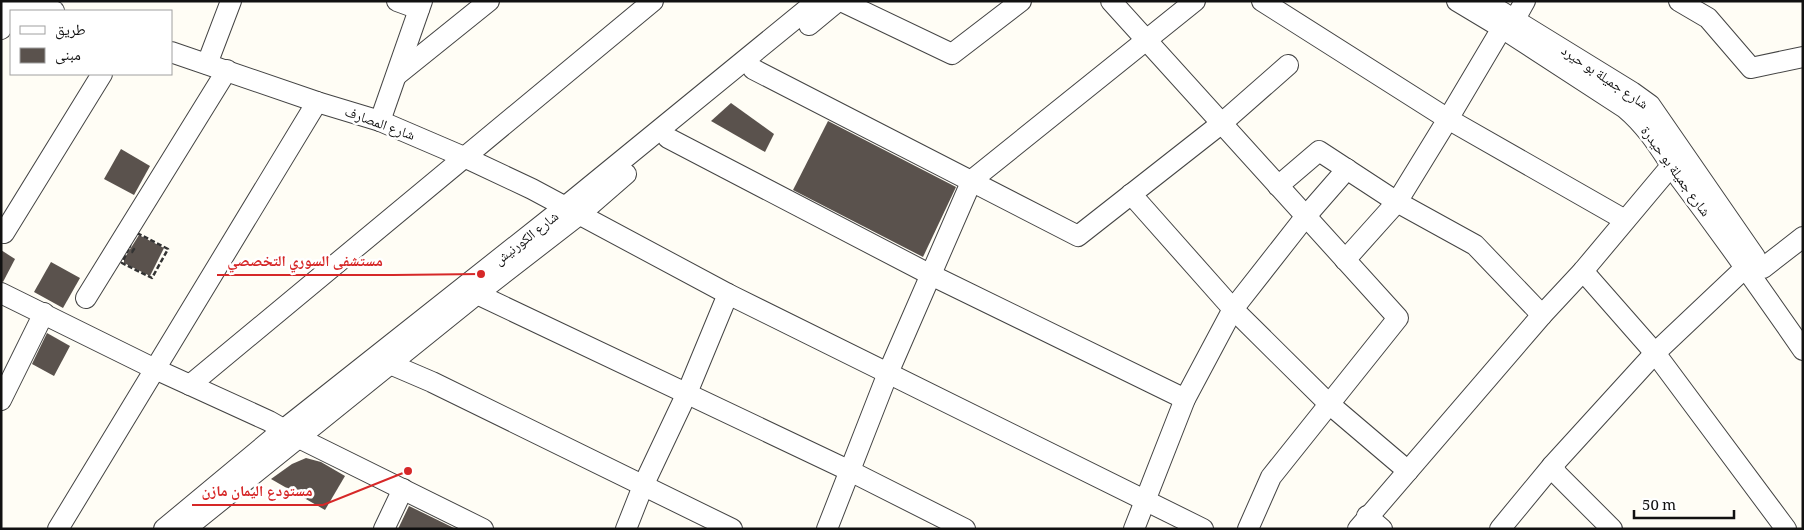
<svg xmlns="http://www.w3.org/2000/svg" width="1804" height="530" font-family="Georgia,'Noto Naskh Arabic',serif">
<style>
.building{fill:#5a524d}
.lines{fill:none;stroke-linecap:round;stroke-linejoin:round}
.minor-casing{stroke:#444;stroke-width:22}
.path{stroke:#333;stroke-width:2.5;stroke-dasharray:5 2.5;stroke-linecap:butt}
.minor{stroke:#fff;stroke-width:20}
.labels{text-anchor:middle;stroke-width:5;stroke-linejoin:round;paint-order:stroke}
.street-label{font-size:14px;fill:#111;stroke:#fff}
.leader{fill:none;stroke:#d62828;stroke-width:2}
.callout-dot{fill:#d62828;stroke:#fff;stroke-width:2}
.callout-label{font-size:15px;text-anchor:middle;font-weight:bold;fill:#d62828;stroke:#fff;stroke-width:5;stroke-linejoin:round;paint-order:stroke}
</style>
<rect width="100%" height="100%" fill="#fffdf5"/>
<!-- building -->
<g class="building">
<polygon points="731,103 774,134 765,152 711,121"/>
<polygon points="828,121 956,187 923,257 793,190"/>
<polygon points="121,149 150,166 134,195 104,179"/>
<polygon points="139,235 164,248 150,276 124,263 124,259"/>
<polygon points="1,250 15,259 3,282 1,281"/>
<polygon points="51,262 80,278 63,308 34,292"/>
<polygon points="47,333 70,346 54,376 32,364"/>
<polygon points="306,458 321,462 345,476 325,510 271,479 292,464"/>
<polygon points="409,506 456,529 398,529"/>
</g>
<g class="lines">
<defs>
<g id="minor">
<polyline points="22,1 54,11"/>
<polyline points="397,1 419,9"/>
<polyline points="841,1 952,54 1021,1"/>
<polyline points="1111,1 1398,318 1271,477 1248,529"/>
<polyline points="1262,1 1448,119 1625,220"/>
<path d="M 1457,1 L 1502,28 L 1625,108 C 1650,129 1663,154 1681,180 C 1723,236 1763,292 1803,350"/>
<polyline points="1484,1 1632,92 1650,105 1755,257"/>
<polyline points="1679,1 1708,18 1751,68 1803,57"/>
<polyline points="1515,19 1525,1"/>
<polyline points="809,25 838,1"/>
<polyline points="1,29 12,1"/>
<polyline points="171,52 317,102 380,121 464,157 532,189 728,294 1203,529"/>
<polyline points="207,64 231,1"/>
<polyline points="753,69 1078,236 1222,123 1288,65"/>
<polyline points="397,75 489,1"/>
<polyline points="380,121 422,1"/>
<polyline points="668,138 931,275 1185,399"/>
<polyline points="1278,186 1319,151 1397,202 1475,245 1542,315"/>
<polyline points="1131,194 1233,309 1328,403 1408,471"/>
<polyline points="4,233 102,74"/>
<polyline points="1345,260 1397,202 1448,119 1502,28"/>
<polyline points="1763,268 1803,237"/>
<polyline points="1583,271 1655,353 1786,529"/>
<polyline points="1,293 155,369 269,421 299,438 483,529"/>
<polyline points="477,294 850,471 965,529"/>
<polyline points="86,298 227,70"/>
<polyline points="390,364 432,382 732,529"/>
<polyline points="190,385 653,1"/>
<polyline points="1,400 44,313"/>
<polyline points="1552,466 1558,475 1612,529"/>
<polyline points="1367,516 1382,529"/>
<polyline points="189,526 477,294 580,214 626,174"/>
<polyline points="58,529 317,102"/>
<polyline points="164,529 283,430 566,206 817,1"/>
<polyline points="384,529 403,489"/>
<polyline points="626,529 643,486 687,393 728,294"/>
<polyline points="827,529 888,373 972,180 1195,1"/>
<polyline points="1134,529 1185,399 1233,309 1306,216 1347,169"/>
<polyline points="1358,529 1542,315 1583,271 1671,166"/>
<polyline points="1500,529 1552,466 1655,353 1746,267"/>
</g>
</defs>
<!-- minor casing -->
<use href="#minor" class="minor-casing"/>
<!-- path -->
<polygon class="path" points="137,233 168,249 152,278 122,263 128,250 132,252 134,249 130,247 130,244"/>
<!-- minor -->
<use href="#minor" class="minor"/>
</g>
<g class="labels">
<!-- street labels -->
<g class="street-label">
<text transform="translate(1605 77) rotate(34)" y="5">شارع جميلة بو حيرد</text>
<text transform="translate(380 123) rotate(20)" y="5">شارع المصارف</text>
<text transform="translate(1676 171) rotate(54)" y="5">شارع جميلة بو حيدرة</text>
<text transform="translate(526 238) rotate(-38)" y="5">شارع الكورنيش</text>
</g>
</g>
<!-- callouts -->
<path class="leader" d="M481 274L393 275H217M408 471L323 505H192"/>
<g class="callout-dot">
<circle cx="481" cy="274" r="5"/>
<circle cx="408" cy="471" r="5"/>
</g>
<g class="callout-label">
<text x="305" y="266">مستشفى السوري التخصصي</text>
<text x="257" y="496">مستودع اليمان مازن</text>
</g>
<!-- border -->
<rect width="1804" height="530" fill="none" stroke="#111111" stroke-width="5"/>
<!-- legend -->
<rect x="10" y="10" width="162" height="65" fill="#ffffff" stroke="#a0a0a0"/>
<rect x="20" y="26" width="25" height="8" fill="#ffffff" stroke="#a0a0a0"/>
<text x="55" y="35" font-size="15" fill="#111111">طريق</text>
<rect x="20" y="48" width="25" height="15" fill="#5a524d" stroke="#a0a0a0"/>
<text x="55" y="60" font-size="15" fill="#111111">مبنى</text>
<!-- scale -->
<path d="M1634 510v8h100v-8" fill="none" stroke="#111111" stroke-width="2.5"/>
<text x="1642" y="510" font-size="15" fill="#111111" stroke="#ffffff" stroke-width="4" paint-order="stroke">50 m</text>
</svg>
